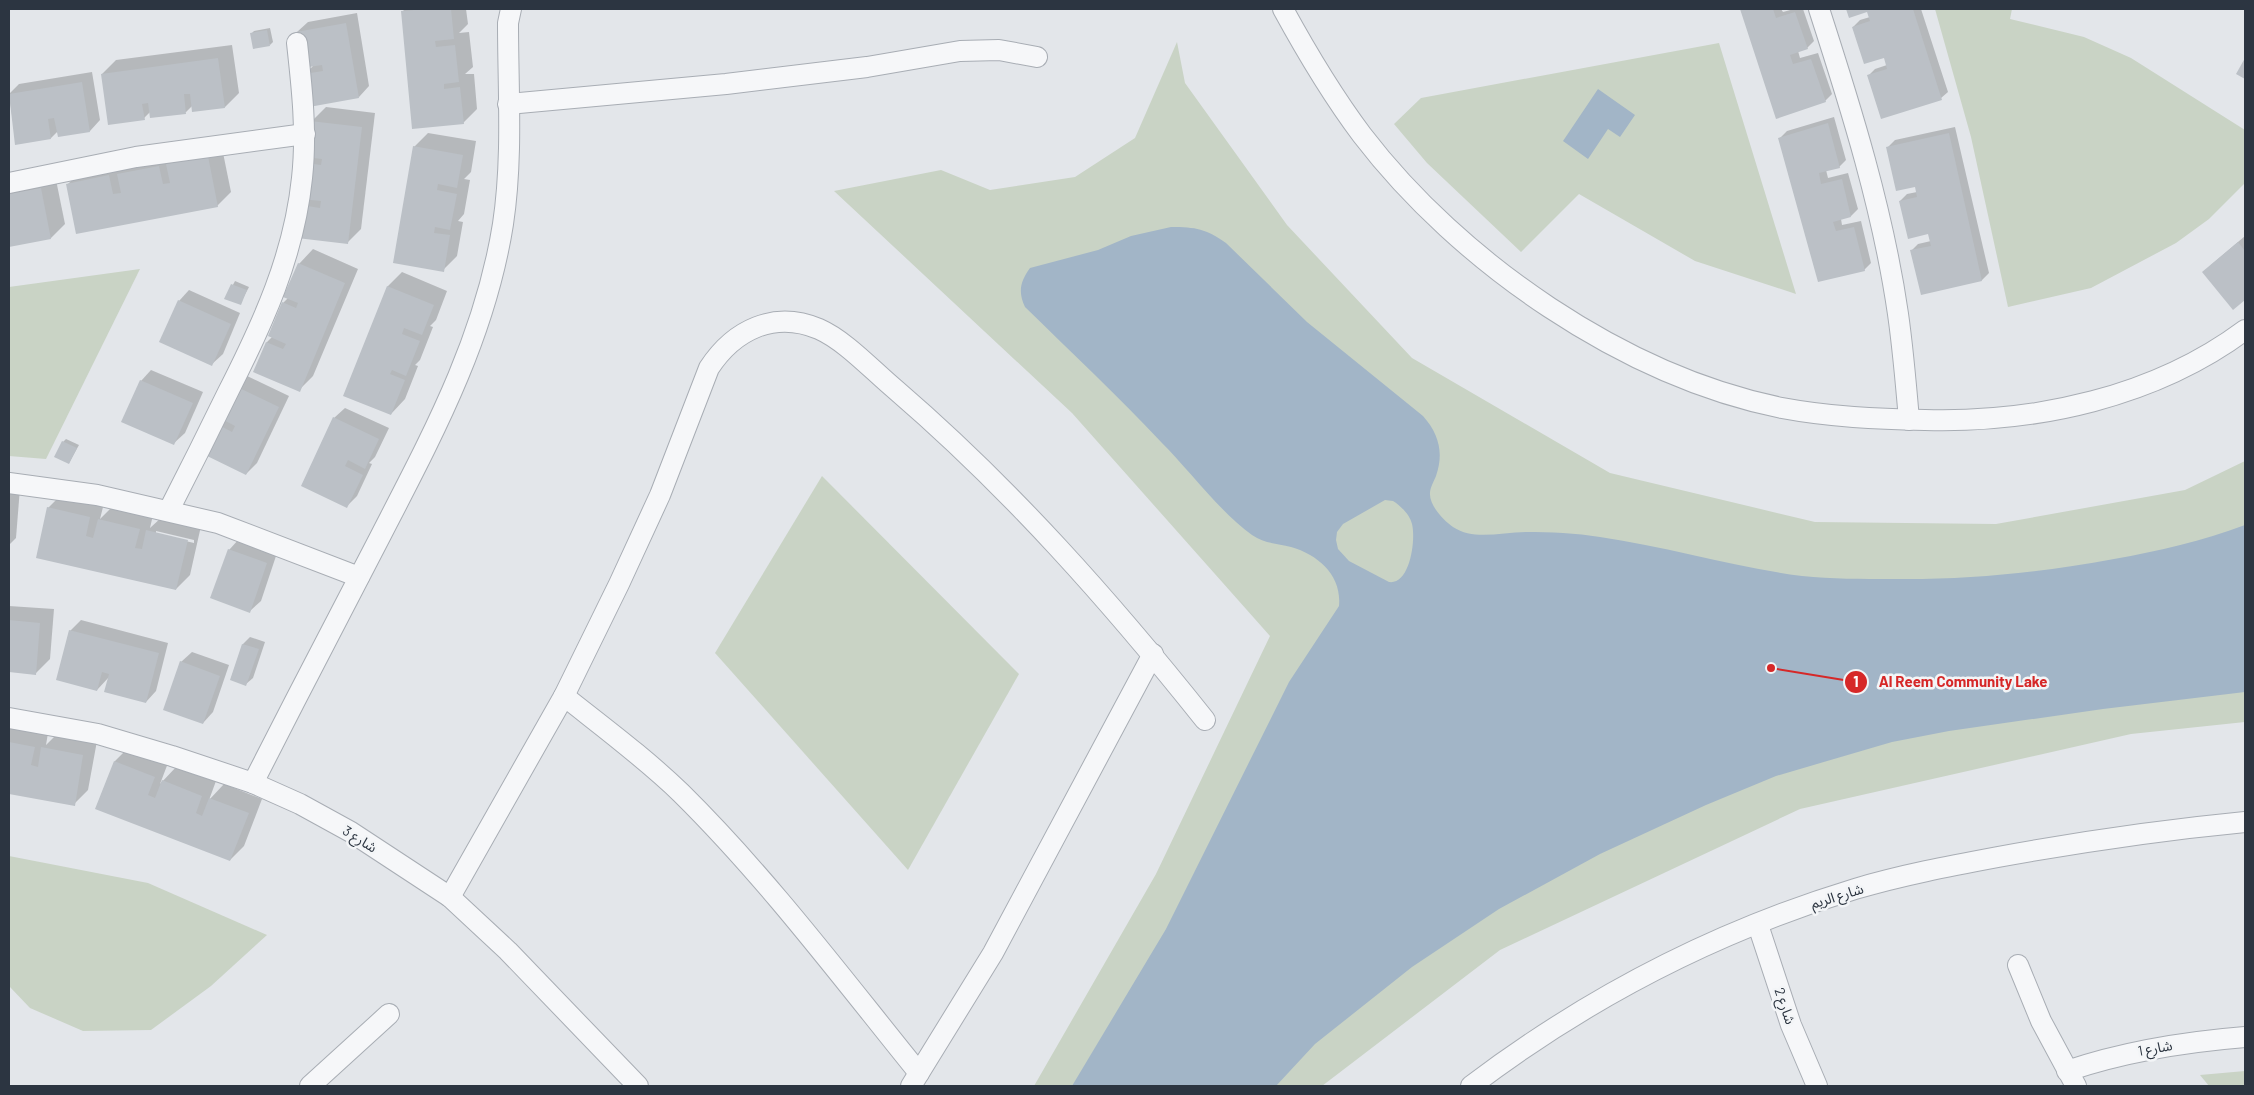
<svg xmlns="http://www.w3.org/2000/svg" width="2254" height="1095" font-family="Barlow,'Noto Sans Arabic',sans-serif">
<style>
.green{fill:#c9d3c5}
.water{fill:#a2b5c7;fill-rule:evenodd}
.shadow{fill:#0003;fill-rule:evenodd}
.building{fill:#bbc0c6}
.lines{fill:none;stroke-linecap:round;stroke-linejoin:round}
.minor-casing{stroke:#a8adb4;stroke-width:22}
.minor{stroke:#f6f7f9;stroke-width:20}
.labels{text-anchor:middle;stroke-width:5;stroke-linejoin:round;paint-order:stroke}
.street-label{font-size:14px;fill:#2c3541;stroke:#f3f5f7}
.leader{fill:none;stroke:#d62828;stroke-width:2}
.callout-dot{fill:#d62828;stroke:#f3f5f7;stroke-width:2}
.mark-label{font-size:15px;text-anchor:middle;font-weight:bold;fill:#fff}
.callout-label{font-size:15px;text-anchor:middle;font-weight:bold;fill:#d62828;stroke:#f3f5f7;stroke-width:5;stroke-linejoin:round;paint-order:stroke}
</style>
<rect width="100%" height="100%" fill="#e3e6ea"/>
<!-- green -->
<g class="green">
<polygon points="1935,9 2012,9 2010,19 2084,37 2131,58 2245,130 2244,184 2209,219 2176,243 2091,288 2008,307 1971,137"/>
<polygon points="1177,42 1185,83 1287,225 1412,358 1610,473 1815,522 1996,524 2185,490 2245,461 2245,722 2131,734 1800,809 1500,950 1322,1086 1034,1086 1156,874 1270,636 1072,413 834,191 941,170 990,190 1075,177 1135,138"/>
<polygon points="1719,43 1796,294 1695,261 1579,194 1521,252 1427,163 1394,124 1421,98"/>
<polygon points="140,269 46,459 9,456 9,287"/>
<polygon points="822,476 1019,674 908,870 715,653"/>
<polygon points="9,856 148,883 267,935 211,986 151,1030 83,1031 30,1008 9,986"/>
<polygon points="2245,1071 2245,1086 2209,1086 2200,1075"/>
</g>
<!-- water -->
<g class="water">
<polygon points="1598,89 1635,115 1620,137 1608,129 1588,159 1563,141"/>
<path d="M 1171,227 C 1196,227 1206,229 1226,243 L 1307,322 L 1423,416 C 1439,434 1444,453 1436,476 C 1434,481 1430,488 1430,493 C 1429,505 1443,520 1453,527 C 1474,541 1501,532 1526,532 C 1550,532 1576,533 1600,537 C 1668,547 1734,567 1802,576 C 1832,579 1862,579 1891,579 C 1969,580 2038,573 2114,559 C 2159,551 2202,541 2245,525 L 2245,692 L 2103,709 L 1949,731 L 1892,742 L 1776,776 L 1706,805 L 1600,854 L 1499,909 L 1412,967 L 1315,1044 L 1276,1086 L 1072,1086 L 1166,929 L 1289,682 L 1339,606 C 1342,576 1319,555 1291,547 C 1277,543 1265,544 1252,535 C 1222,514 1189,470 1162,443 C 1118,396 1071,352 1025,307 C 1018,292 1020,282 1030,268 L 1098,250 L 1131,236 ZM 1385,500 L 1393,501 C 1401,506 1410,515 1412,524 C 1416,540 1410,585 1389,582 L 1349,561 L 1338,549 L 1336,540 L 1337,532 L 1343,524 Z"/>
</g>
<!-- shadow -->
<g class="shadow">
<polygon points="405,9 466,9 468,24 459,33 469,32 473,67 465,74 474,74 477,109 463,123 414,128 402,12"/>
<polygon points="1741,9 1781,9 1783,12 1794,9 1803,9 1814,41 1807,48 1798,51 1800,58 1818,53 1832,94 1825,101 1777,117"/>
<polygon points="1847,9 1921,9 1948,92 1941,98 1868,76 1875,69 1887,65 1885,56 1853,27 1860,20 1870,17 1868,10 1849,16"/>
<polygon points="357,13 369,86 359,97 305,74 315,64 297,32 308,22"/>
<polygon points="270,28 273,42 270,45 251,34 254,31"/>
<polygon points="232,45 239,93 225,107 193,105 186,112 150,112 144,118 102,74 116,60"/>
<polygon points="92,72 100,120 90,131 58,131 51,138 16,143 9,94 19,84"/>
<polygon points="326,107 375,113 361,229 347,243 302,206 312,121"/>
<polygon points="1834,117 1846,160 1839,167 1826,170 1828,178 1848,173 1858,209 1851,216 1841,219 1842,225 1861,221 1871,263 1864,270 1819,281 1780,138 1787,131"/>
<polygon points="1955,127 1989,273 1982,280 1922,294 1911,251 1918,244 1931,241 1929,233 1900,201 1907,194 1917,192 1916,186 1888,147 1895,140"/>
<polygon points="428,133 476,141 471,172 464,179 470,180 464,214 458,221 463,222 457,256 443,270 394,262 414,147"/>
<polygon points="221,143 231,192 217,206 77,233 68,184 82,170"/>
<polygon points="55,175 65,224 51,238 9,246 9,188"/>
<polygon points="2245,236 2245,298 2234,308 2211,265"/>
<polygon points="313,249 358,269 313,376 299,390 255,371 267,342 272,337 283,303 288,298 299,264"/>
<polygon points="402,272 447,291 436,320 430,326 433,327 420,360 415,365 418,366 405,399 391,414 345,395 388,286"/>
<polygon points="235,281 249,287 240,304 226,298"/>
<polygon points="189,290 240,313 223,354 212,364 179,301"/>
<polygon points="151,370 203,392 185,433 174,443 141,381"/>
<polygon points="245,375 289,396 257,463 246,474 202,452"/>
<polygon points="345,408 389,428 375,457 369,463 372,464 357,496 347,506 334,418"/>
<polygon points="66,439 79,445 69,463 63,442"/>
<polygon points="9,487 20,488 16,538 9,545"/>
<path d="M 62,494 L 104,503 L 100,519 L 113,506 L 153,515 L 150,528 L 162,517 L 201,526 L 190,575 L 176,589 L 37,557 L 48,508 ZM 156,531 L 194,540 L 194,543 L 156,534 Z"/>
<polygon points="239,539 277,553 261,601 250,611 229,550"/>
<polygon points="9,606 54,609 50,659 36,673 9,671"/>
<polygon points="81,620 168,643 156,691 146,702 109,677 97,690 70,631"/>
<polygon points="250,637 265,642 253,678 246,684 231,679 243,644"/>
<polygon points="192,652 229,665 213,712 203,723 181,662"/>
<polygon points="9,726 48,733 46,745 57,734 97,741 88,790 74,804 9,793"/>
<polygon points="129,747 168,763 160,784 177,766 216,781 209,800 224,784 262,799 244,846 230,860 97,808 115,761"/>
</g>
<!-- building -->
<g class="building">
<polygon points="427,9 451,9 454,39 435,41 436,47 455,45 459,82 444,84 444,89 460,87 464,124 412,129 401,11"/>
<polygon points="1740,9 1773,9 1776,18 1795,12 1808,49 1790,55 1793,64 1811,59 1826,102 1776,119"/>
<polygon points="1846,9 1913,9 1942,100 1881,119 1867,75 1887,69 1884,58 1864,64 1852,27 1870,21 1867,12 1849,18"/>
<polygon points="346,23 359,98 309,107 304,74 323,71 322,65 302,68 296,32"/>
<polygon points="267,30 270,46 253,49 250,33"/>
<polygon points="218,58 225,108 192,112 190,94 184,94 186,114 150,118 148,103 142,104 145,120 108,125 101,74"/>
<polygon points="2245,58 2245,79 2236,74"/>
<polygon points="82,82 90,132 58,137 54,118 48,119 51,139 15,145 9,94"/>
<polygon points="310,121 362,127 348,244 297,238 301,205 320,208 321,201 301,199 306,163 321,165 322,159 306,157"/>
<polygon points="1828,123 1840,168 1819,173 1821,184 1842,179 1851,217 1833,222 1836,231 1854,227 1865,271 1818,282 1778,138"/>
<polygon points="1949,133 1982,281 1921,295 1910,250 1931,246 1928,234 1908,239 1899,201 1917,197 1915,187 1896,191 1886,147"/>
<polygon points="413,146 463,155 457,188 438,184 437,190 457,194 450,230 435,227 434,233 450,235 444,272 393,263"/>
<polygon points="208,156 218,207 76,234 66,184 109,175 113,194 121,193 117,174 159,166 163,184 170,183 166,164"/>
<polygon points="41,188 51,239 9,247 9,194"/>
<polygon points="2238,242 2245,251 2245,300 2233,310 2202,272"/>
<polygon points="298,263 345,283 300,392 253,372 266,342 283,349 286,344 268,336 282,302 296,308 298,303 283,297"/>
<polygon points="231,284 247,290 241,305 224,299"/>
<polygon points="387,286 434,305 422,335 404,328 402,334 420,341 406,376 392,370 390,374 405,380 391,415 343,396"/>
<polygon points="178,300 231,324 212,366 159,342"/>
<polygon points="140,380 193,403 174,445 121,422"/>
<polygon points="233,385 279,407 246,475 201,453 215,423 232,432 235,426 218,417"/>
<polygon points="333,417 379,439 365,469 348,460 345,466 363,475 347,508 301,486"/>
<polygon points="62,441 77,448 69,464 54,457"/>
<polygon points="47,507 90,517 86,536 93,538 98,519 140,529 135,548 142,549 146,530 188,540 176,590 36,558"/>
<polygon points="228,549 267,563 250,613 210,598"/>
<polygon points="9,620 40,623 36,675 9,672"/>
<polygon points="69,630 159,653 146,703 104,692 109,674 102,672 97,691 56,680"/>
<polygon points="242,644 259,649 246,686 230,680"/>
<polygon points="180,661 220,676 203,724 163,710"/>
<polygon points="9,742 35,747 31,765 38,767 41,747 83,755 75,806 9,794"/>
<polygon points="114,761 155,777 148,795 155,798 162,780 202,796 196,813 202,816 209,798 249,813 230,861 95,809"/>
</g>
<g class="lines">
<defs>
<g id="minor">
<path d="M 1283,9 C 1307,53 1332,95 1362,135 C 1460,263 1624,376 1782,408 C 1830,417 1877,419 1925,420 C 2036,423 2155,397 2245,330"/>
<path d="M 1819,9 C 1851,108 1883,210 1898,314 C 1903,349 1906,384 1909,420"/>
<polyline points="508,104 726,84 867,67 960,51 999,50 1037,57"/>
<polyline points="9,183 136,157 305,134"/>
<polyline points="9,483 97,495 218,523 359,577"/>
<path d="M 169,510 C 189,471 209,431 228,392 C 263,323 294,256 302,178 C 307,133 302,88 297,43"/>
<path d="M 564,696 C 603,727 645,758 681,793 C 768,879 842,978 919,1073"/>
<polyline points="9,718 98,734 172,756 253,783 300,804 351,832 450,897 508,951 638,1086"/>
<path d="M 253,783 C 295,700 338,618 381,535 C 433,434 485,338 503,224 C 513,158 508,90 508,23 L 511,9"/>
<path d="M 450,897 L 564,696 L 619,584 L 660,495 L 709,368 C 734,330 774,310 819,329 C 846,341 873,371 896,390 C 1011,489 1111,602 1205,720"/>
<polyline points="1758,925 1791,1025 1817,1086"/>
<polyline points="2018,965 2041,1021 2076,1086"/>
<path d="M 2067,1071 C 2126,1051 2183,1042 2245,1037"/>
<polyline points="310,1086 389,1014"/>
<polyline points="911,1086 993,953 1153,654"/>
<path d="M 1471,1086 C 1586,999 1717,931 1855,889 C 1902,875 1950,866 1998,857 C 2080,842 2162,830 2245,822"/>
</g>
</defs>
<!-- minor casing -->
<use href="#minor" class="minor-casing"/>
<!-- minor -->
<use href="#minor" class="minor"/>
</g>
<g class="labels">
<!-- street labels -->
<g class="street-label">
<text transform="translate(360 839) rotate(32)" y="5">شارع 3</text>
<text transform="translate(1837 896) rotate(-17)" y="5">شارع الريم</text>
<text transform="translate(1785 1006) rotate(71)" y="5">شارع 2</text>
<text transform="translate(2155 1048) rotate(-10)" y="5">شارع 1</text>
</g>
</g>
<!-- callouts -->
<path class="leader" d="M1771 668L1856 682"/>
<g class="callout-dot">
<circle cx="1771" cy="668" r="5"/>
<circle cx="1856" cy="682" r="12"/>
</g>
<g class="mark-label">
<text x="1856" y="687">1</text>
</g>
<g class="callout-label">
<text x="1963" y="687">Al Reem Community Lake</text>
</g>
<!-- border -->
<rect width="2254" height="1095" fill="none" stroke="#2c3541" stroke-width="20"/>
</svg>
